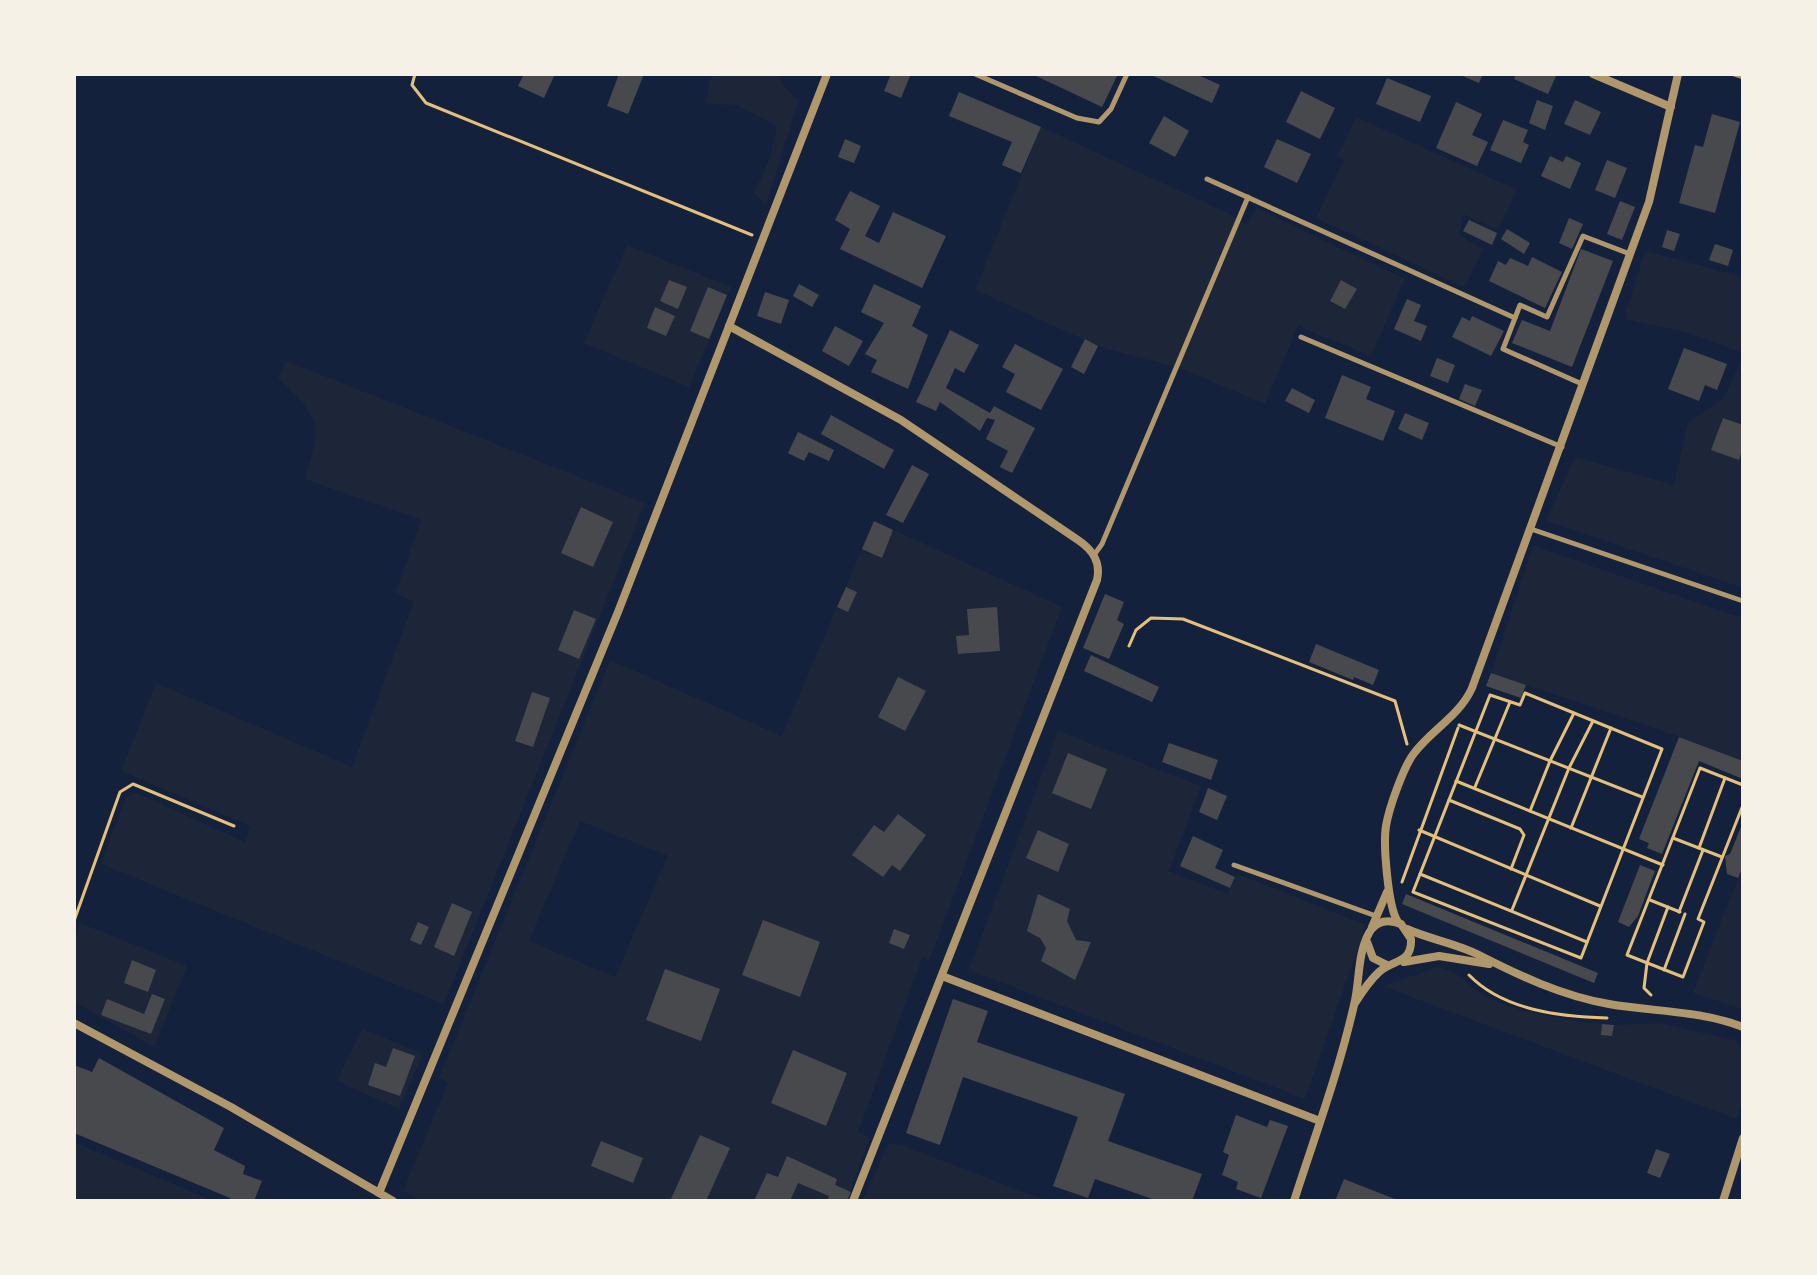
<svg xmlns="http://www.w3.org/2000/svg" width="1817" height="1275" font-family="'DM Sans',sans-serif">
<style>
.green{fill:#1d2539;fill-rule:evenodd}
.building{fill:#48494c}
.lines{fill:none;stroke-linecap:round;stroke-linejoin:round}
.path{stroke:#e5c07b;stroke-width:3}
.service{stroke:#b1986c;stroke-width:5}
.minor{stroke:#b1986c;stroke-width:8}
</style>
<rect width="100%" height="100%" fill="#14213d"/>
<!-- green -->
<g class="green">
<polygon points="717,74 778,74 786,89 799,100 766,205 754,193 770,158 777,126 739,106 707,103 709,80"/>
<polygon points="1356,117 1517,190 1498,230 1463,214 1459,235 1483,249 1464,287 1316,218 1344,160 1337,157"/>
<polygon points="1041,127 1232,215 1246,225 1256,208 1405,279 1371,356 1298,326 1265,404 1185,370 1098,346 975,290"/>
<polygon points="627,245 731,287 689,387 584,343"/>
<polygon points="1645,251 1743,277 1743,353 1686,332 1624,319"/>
<polygon points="1743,357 1743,425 1738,460 1743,448 1743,588 1546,521 1575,457 1674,485 1688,423 1723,399"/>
<path d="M 286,361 L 645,503 L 444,1004 L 101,864 L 126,797 L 136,793 L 245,842 L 250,826 L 121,771 L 156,683 L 352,767 L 414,601 L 395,594 L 421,520 L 305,479 C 321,423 323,420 278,379 Z"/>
<path d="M 874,521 L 1062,607 L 929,961 L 922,958 L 858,1132 L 870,1137 L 847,1201 L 421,1201 L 403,1191 L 448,1082 L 439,1078 L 610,660 L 782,736 ZM 580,821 L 668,856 L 615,977 L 529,941 Z"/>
<polygon points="1533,546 1743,618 1743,761 1689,740 1491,673"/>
<polygon points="1058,731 1201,786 1169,871 1228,894 1238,874 1366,925 1305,1099 969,970"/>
<polygon points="1743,866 1743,1009 1693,993"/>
<polygon points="80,923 187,966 154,1047 74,1002 74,940"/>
<path d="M 1439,967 C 1464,975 1461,979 1481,993 C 1507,1011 1571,1022 1602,1024 L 1602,1035 L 1612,1036 L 1614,1025 L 1660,1023 L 1734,1040 L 1743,1047 L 1743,1097 L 1737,1119 L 1382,986 Z"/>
<polygon points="362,1029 423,1054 399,1109 337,1081"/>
<polygon points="74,1142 213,1201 74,1201"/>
<polygon points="889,1143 904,1146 1047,1201 862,1201"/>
</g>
<!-- building -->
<g class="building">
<polygon points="524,74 555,74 544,98 518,86"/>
<polygon points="619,74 644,74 628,114 607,106"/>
<polygon points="891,74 911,74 901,98 884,91"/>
<polygon points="1032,74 1118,74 1102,107"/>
<polygon points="1149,74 1196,74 1220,85 1212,103"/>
<polygon points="1458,74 1483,74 1479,83"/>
<polygon points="1516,74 1557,74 1548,94 1514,79"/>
<polygon points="1387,78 1431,96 1420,122 1376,104"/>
<polygon points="1301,91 1335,108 1320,139 1286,122"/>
<polygon points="959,92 1041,127 1021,173 1002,165 1012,142 949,116"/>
<polygon points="1537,100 1553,106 1545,130 1529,123"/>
<polygon points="1575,100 1601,112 1590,135 1564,124"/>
<polygon points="1456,102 1482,114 1472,135 1488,142 1477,166 1436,148"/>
<polygon points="1712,114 1740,122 1715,213 1679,203 1695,145 1703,147"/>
<polygon points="1164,116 1189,131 1175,157 1149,143"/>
<polygon points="1503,120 1528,130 1523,142 1529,145 1521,163 1490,150"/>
<polygon points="845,139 861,146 854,163 838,157"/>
<polygon points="1277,139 1311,154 1297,183 1264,167"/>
<polygon points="1550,156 1563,162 1566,156 1581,163 1570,189 1541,176"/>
<polygon points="1607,160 1627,168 1615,198 1595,190"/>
<polygon points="850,191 880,206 865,236 879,243 893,212 946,236 922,288 840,249 850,229 835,220"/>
<polygon points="1620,201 1635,207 1622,240 1607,234"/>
<polygon points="1569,218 1583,224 1572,249 1559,243"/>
<polygon points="1469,220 1497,233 1492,245 1463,231"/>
<polygon points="1507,229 1530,243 1524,254 1501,239"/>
<polygon points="1667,230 1680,234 1674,251 1662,247"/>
<polygon points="1715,244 1733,250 1728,266 1709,260"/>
<polygon points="1581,249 1613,261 1572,367 1512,343 1522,320 1550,331"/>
<polygon points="1532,257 1562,272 1545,308 1489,281 1498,261 1506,265 1510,258 1528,266"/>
<polygon points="669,280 687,287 678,309 660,301"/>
<polygon points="1341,280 1357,289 1345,309 1330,301"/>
<polygon points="799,284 819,295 812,307 793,296"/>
<polygon points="874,284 921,306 912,326 928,335 908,389 871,372 877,360 865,354 884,323 861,312"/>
<polygon points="708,287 727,295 709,339 690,331"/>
<polygon points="765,292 789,300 781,324 757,316"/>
<polygon points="1407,299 1421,305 1414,321 1427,326 1421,341 1394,329"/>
<polygon points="655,307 675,316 666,336 647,328"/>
<polygon points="1472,316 1504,331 1491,356 1452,337 1462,317 1470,321"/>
<polygon points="835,326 863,341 849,366 822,351"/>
<polygon points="950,330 979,345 964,373 955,368 946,388 990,413 994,406 1035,428 1012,473 1000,467 1008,451 986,439 995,420 987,418 980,431 940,402 936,411 916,402"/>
<polygon points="1085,339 1098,346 1084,374 1071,367"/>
<polygon points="1015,344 1063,369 1041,410 1006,392 1015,374 1002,367"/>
<polygon points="1684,348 1727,364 1717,390 1705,385 1699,401 1668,389"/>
<polygon points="1437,358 1455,365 1448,383 1430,376"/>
<polygon points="1342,375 1371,387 1366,399 1395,411 1383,441 1325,418"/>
<polygon points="1465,384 1482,390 1475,406 1459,399"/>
<polygon points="1292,388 1315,400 1309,413 1285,401"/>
<polygon points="1405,413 1429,423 1422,440 1398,429"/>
<polygon points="831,415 894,450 884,469 821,434"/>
<polygon points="1723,418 1743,425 1743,448 1739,460 1711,450"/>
<polygon points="798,432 834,450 829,461 809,452 804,461 788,453"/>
<polygon points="912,465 929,474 903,523 886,515"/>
<polygon points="581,507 613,522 593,567 561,553"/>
<polygon points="874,521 893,530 882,558 862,549"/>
<polygon points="846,587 857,592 848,612 837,607"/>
<polygon points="1105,594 1124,602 1117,620 1124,624 1109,659 1083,648"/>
<polygon points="997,607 1000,651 958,654 956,636 969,635 967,609"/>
<polygon points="574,610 596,619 579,659 558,650"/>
<polygon points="1316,644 1379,670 1373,685 1354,677 1353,680 1309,662"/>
<polygon points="1091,655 1159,687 1152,702 1084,671"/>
<polygon points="1491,673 1526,685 1521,698 1486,686"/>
<polygon points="898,677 926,691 905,731 878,717"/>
<polygon points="532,692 550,698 533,747 515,741"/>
<polygon points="1679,737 1743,761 1743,779 1699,761 1662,854 1647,848 1649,843 1639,839"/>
<polygon points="1169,743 1218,760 1211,780 1162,762"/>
<polygon points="1068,753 1107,769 1091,809 1052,793"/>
<polygon points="1208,788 1227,796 1217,820 1199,812"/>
<polygon points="898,814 926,835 900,871 892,865 883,877 852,855 874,825 884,832"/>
<polygon points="1743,822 1743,866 1738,878 1727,874 1725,856 1730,854"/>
<polygon points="1038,830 1069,844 1058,872 1026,858"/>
<polygon points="1193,836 1223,850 1215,868 1235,877 1230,888 1180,866"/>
<polygon points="1640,865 1655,871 1638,916 1629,927 1618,922"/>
<polygon points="1038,894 1070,909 1067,921 1076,940 1091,942 1075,980 1041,961 1046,948 1040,938 1027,931"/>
<polygon points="1406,894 1598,973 1594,983 1402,904"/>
<polygon points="452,903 472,912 454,956 434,947"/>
<polygon points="763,920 820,942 800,997 742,975"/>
<polygon points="418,922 429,927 421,945 410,940"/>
<polygon points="894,929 910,935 904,949 889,943"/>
<polygon points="132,960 156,970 148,992 124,983"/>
<polygon points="665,969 720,989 701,1041 646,1020"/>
<polygon points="152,994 165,999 151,1034 101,1015 107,999 144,1014"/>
<polygon points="953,999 988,1011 977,1042 1125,1094 1108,1141 1202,1174 1192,1201 1158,1201 1095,1179 1088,1198 1053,1186 1078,1117 963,1077 940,1145 906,1133"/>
<polygon points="1602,1024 1614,1025 1612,1036 1601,1035"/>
<polygon points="393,1048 415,1056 400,1096 368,1085 375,1063 386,1067"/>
<polygon points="793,1050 847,1073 826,1126 771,1103"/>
<polygon points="99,1058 224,1128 214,1150 245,1166 243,1174 262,1181 254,1201 231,1201 230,1198 74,1133 74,1065 92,1072"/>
<polygon points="1236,1115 1267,1127 1270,1120 1288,1126 1261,1198 1236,1189 1238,1182 1222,1175 1229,1155 1223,1152"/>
<polygon points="700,1135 730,1148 706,1201 670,1201"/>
<polygon points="601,1141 643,1158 633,1183 591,1166"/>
<polygon points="1656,1149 1670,1154 1660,1178 1647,1173"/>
<polygon points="787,1156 837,1179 835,1185 851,1192 847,1201 827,1201 829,1196 798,1183 790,1201 754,1201 767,1173 778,1177"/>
<polygon points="1344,1179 1400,1201 1335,1201"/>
</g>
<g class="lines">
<!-- path -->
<g class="path">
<polyline points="415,74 412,85 426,103 752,235"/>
<polyline points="1129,646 1136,630 1151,618 1183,619 1395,701 1407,744"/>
<polygon points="1525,693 1662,749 1581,958 1413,892 1490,695 1520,705"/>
<polyline points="1459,725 1642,797"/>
<polyline points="1456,781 1663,865"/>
<polyline points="1743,785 1700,768 1627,955 1683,977 1704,922 1698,919 1743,805"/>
<polyline points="1475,787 1510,702"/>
<polyline points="1449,800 1520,829 1524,835 1511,869"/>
<polyline points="1530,811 1550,761 1574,713"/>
<polyline points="1571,828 1611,728"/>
<polyline points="1419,830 1600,906"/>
<polyline points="1673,838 1722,857"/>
<polyline points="1699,848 1725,778"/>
<polyline points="1420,874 1587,942"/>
<polyline points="1402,882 1458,728"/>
<polyline points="1650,900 1680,912"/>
<polyline points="1512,910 1569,768 1593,721"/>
<polyline points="1679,912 1703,850"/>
<polyline points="74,921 120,792 133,784 234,826"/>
<polyline points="1664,970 1685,914"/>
<path d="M 1469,975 C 1503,1010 1560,1017 1607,1018"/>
<polyline points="1651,995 1644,988 1647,963 1668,907"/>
</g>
<!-- service -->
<g class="service">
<polyline points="975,74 1077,118 1099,122 1111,109 1127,74"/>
<polyline points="1734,74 1743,77"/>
<polyline points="1207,179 1515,318"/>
<polyline points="1301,337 1562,447"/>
<polyline points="1582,384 1503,349 1520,305 1547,317 1583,236 1630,254"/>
<polyline points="1531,529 1743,601"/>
<polyline points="1094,555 1102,544 1248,197"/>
<polyline points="1234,865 1376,916"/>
</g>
<!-- minor -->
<g class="minor">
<polyline points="1593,74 1671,107"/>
<path d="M 729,326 L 901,420 L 1078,540 C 1093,550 1101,562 1097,580 L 853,1201"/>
<path d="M 1398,922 C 1388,908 1383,844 1386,826 C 1389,808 1404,765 1415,752 C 1433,729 1460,715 1472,688 L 1649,202 L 1678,74"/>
<polyline points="1372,927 1387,892"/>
<path d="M 1407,929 C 1429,939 1454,943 1477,954 C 1518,975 1562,996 1609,1004 C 1654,1012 1699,1010 1743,1027"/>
<polyline points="1367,942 1373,958 1387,965"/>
<polyline points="1404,962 1439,956 1489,964"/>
<polyline points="942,976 1320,1121"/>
<polyline points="74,1023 231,1107 393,1201"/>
<polyline points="379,1193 618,612 827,74"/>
<path d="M 1294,1201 C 1315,1136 1339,1071 1354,1005 C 1360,981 1357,955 1369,933 C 1376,920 1389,919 1401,924 L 1411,939 C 1412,964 1393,959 1379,972 C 1369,981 1362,992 1355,1003"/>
<polyline points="1723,1201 1743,1138"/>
</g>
</g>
<!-- border -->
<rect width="1817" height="1275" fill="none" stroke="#f6f1e7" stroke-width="152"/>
</svg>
